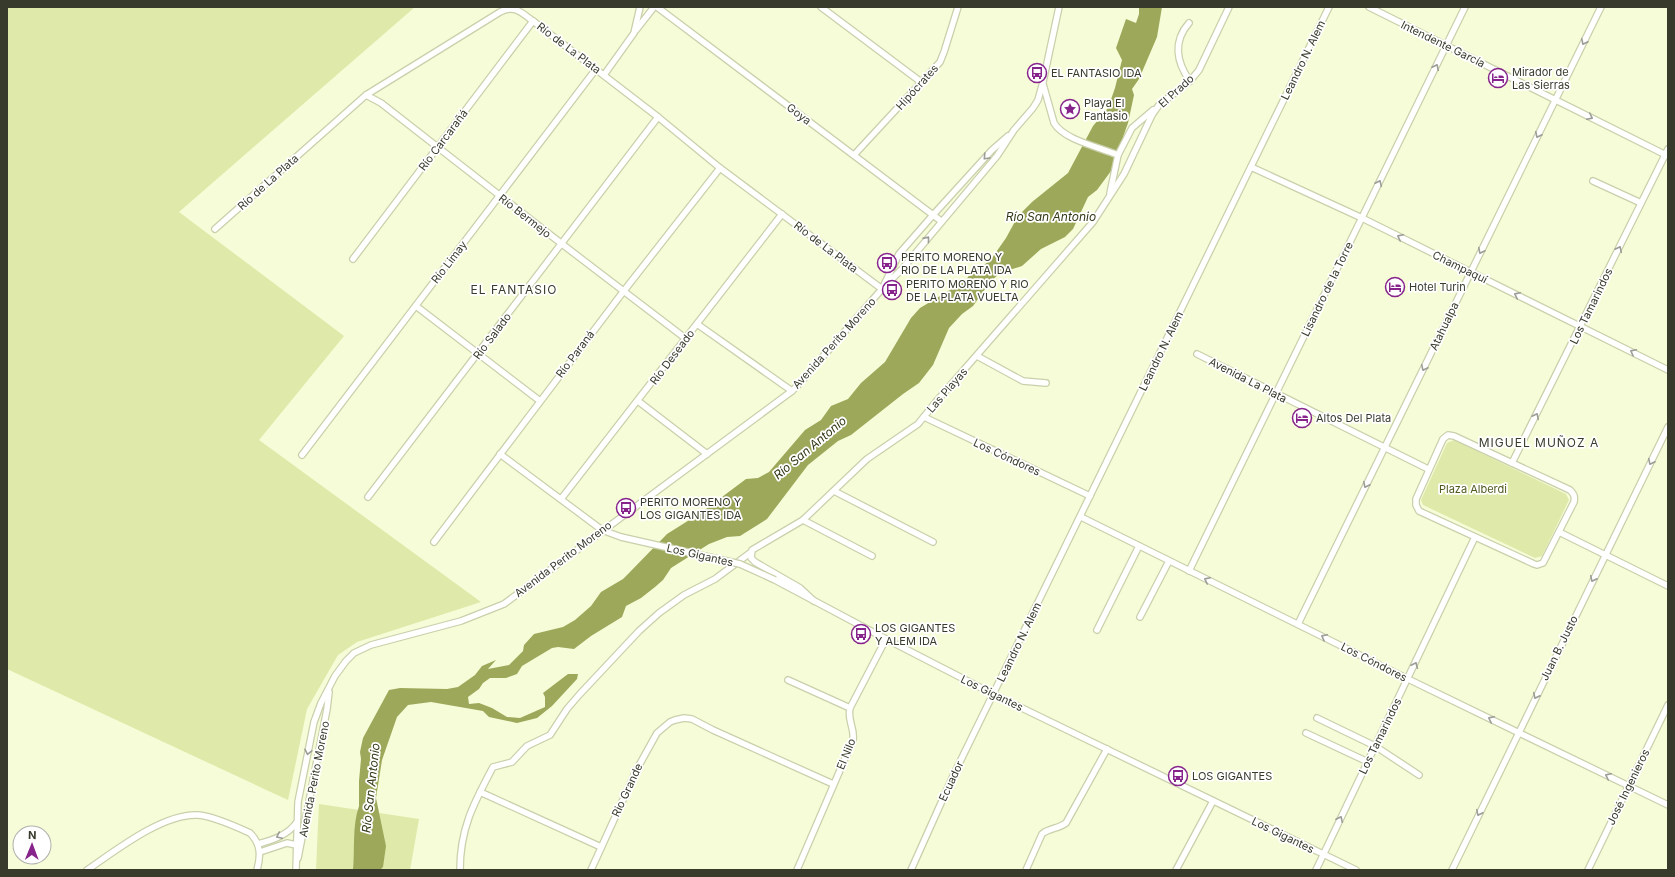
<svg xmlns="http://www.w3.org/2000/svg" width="1675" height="877" font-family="Inter,sans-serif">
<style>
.green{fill:#dfe9a9}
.water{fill:#9da85a}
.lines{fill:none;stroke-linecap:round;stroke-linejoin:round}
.street-casing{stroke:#c9d0ab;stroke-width:8}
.street{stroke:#fff;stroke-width:5.5}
.street-bridge-casing{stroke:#c9d0ab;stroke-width:8;stroke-linecap:butt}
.street-bridge{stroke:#fff;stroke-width:5.5}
.oneway{stroke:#9c9d96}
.labels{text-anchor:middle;stroke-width:3.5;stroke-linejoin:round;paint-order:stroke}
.street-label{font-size:11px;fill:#383b2c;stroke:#fff}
.poi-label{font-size:11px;fill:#383b2c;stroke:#fff;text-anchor:start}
.park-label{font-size:11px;fill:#525a20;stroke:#fff}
.water-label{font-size:12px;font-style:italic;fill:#323715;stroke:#fff}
.neighbourhood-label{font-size:12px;letter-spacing:1px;fill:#383b2c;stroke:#fff}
</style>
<rect width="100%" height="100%" fill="#f6fcd7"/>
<!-- green -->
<g class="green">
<polygon points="7,7 415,7 179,212 344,336 259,440 481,602 357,642 338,655 307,709 288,800 7,669"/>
<polygon points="1454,440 1566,494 1569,500 1542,556 1535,558 1423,505 1421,500 1447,443"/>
<polygon points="319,804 419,819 410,870 316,870"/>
</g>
<!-- water -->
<path class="water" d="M 1139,7 L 1162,7 L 1157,37 L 1139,79 L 1132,89 L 1134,95 L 1128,123 L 1111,171 L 1097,190 L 1088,197 L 1073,229 L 1065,237 L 1041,249 L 1022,266 L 1000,273 L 990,282 L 973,306 L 962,314 L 949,328 L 933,365 L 919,383 L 903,394 L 851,435 L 838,441 L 808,465 L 767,519 L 740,536 L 727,537 L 709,544 L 671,568 L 663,580 L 655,587 L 641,598 L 626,606 L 622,617 L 591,636 L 574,649 L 558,647 L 552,648 L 522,666 L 517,674 L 506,678 L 490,678 L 483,683 L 479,689 L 468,697 L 469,704 L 479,703 L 492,708 L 507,717 L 520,718 L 545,707 L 545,697 L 543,693 L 568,674 L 578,674 L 577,679 L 552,706 L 537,718 L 517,723 L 489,717 L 483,711 L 431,702 L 408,705 L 397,717 L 382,760 L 376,798 L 386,846 L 383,867 L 380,870 L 353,870 C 355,849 352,826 359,806 L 359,781 L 361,759 L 360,752 L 363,738 L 389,690 L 400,688 L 447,689 L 458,687 L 475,675 L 482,666 L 496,660 L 488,669 L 509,665 L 523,651 L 524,645 L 534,634 L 563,627 L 575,620 L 591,606 L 601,592 L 623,579 L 629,573 L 667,534 L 702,512 L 746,479 L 758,478 L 769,472 L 805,430 L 821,420 L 831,406 L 848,399 L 861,383 L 885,362 L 911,318 L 920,308 L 965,281 L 977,265 L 980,267 L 983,266 L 992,258 L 1006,238 L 1018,216 L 1032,202 L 1068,173 L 1093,126 L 1108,108 L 1115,88 L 1122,60 L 1116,48 L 1126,19 L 1136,23 L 1139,14 Z"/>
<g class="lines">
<defs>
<g id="street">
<polyline points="657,7 941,221"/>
<polyline points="821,7 921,82"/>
<polyline points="1369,7 1668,156"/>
<path d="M 1189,23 C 1173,41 1176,62 1190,81"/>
<polyline points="636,30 654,7"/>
<polyline points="604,75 634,33 640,7"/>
<path d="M 1043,84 L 1054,123 C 1064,140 1099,147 1118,155 L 1110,193"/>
<polyline points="366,95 381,103 562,244 685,338"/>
<polyline points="854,155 940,62 944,52 958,7"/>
<polyline points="1118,155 1132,128 1153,110"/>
<polyline points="1251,167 1362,218 1668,370"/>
<polyline points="1593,181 1641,203"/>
<path d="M 215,229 L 366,95 L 500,12 C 514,4 522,13 533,21 L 658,117 L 720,168 L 882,289"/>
<polyline points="353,259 533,21"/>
<polyline points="884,285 899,254 933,215 992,150 1008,136"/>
<polyline points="416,306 540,401"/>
<polyline points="697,324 792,391"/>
<polyline points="1197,354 1428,469"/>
<polyline points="977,356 1023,381 1046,383"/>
<polyline points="638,401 707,454"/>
<polyline points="924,417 1090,496"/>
<path d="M 1448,435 L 1454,436 L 1570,490 C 1574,494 1575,496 1574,502 L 1543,563 L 1537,565 L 1534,564 L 1419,511 L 1416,505 L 1416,499 L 1443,439 Z"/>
<polyline points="500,454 602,530 621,537"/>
<polyline points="302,455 596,69"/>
<polyline points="1512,463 1668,149"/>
<polyline points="834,491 933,542"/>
<polyline points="368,497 658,117"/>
<polyline points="561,499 782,214"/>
<polyline points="1081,517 1408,679 1668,805"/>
<polyline points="803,520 872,556"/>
<polyline points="1559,532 1668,586"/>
<polyline points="434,542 623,292 720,168"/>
<polyline points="1189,571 1465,7"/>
<polyline points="775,580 886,639 993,694 1356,870"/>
<polyline points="814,601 800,588 755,562 751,558 752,550 803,520 867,459 918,424 935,403 1093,222 1124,174 1152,115 1159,105 1190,81 1199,70 1229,7"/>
<polyline points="1140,617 1169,561"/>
<polyline points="1298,624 1601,7"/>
<polyline points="1097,630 1139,546"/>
<polyline points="788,680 850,708"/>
<polyline points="1317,718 1375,746 1419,775"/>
<polyline points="1306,733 1368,762"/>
<polyline points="480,792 601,847"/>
<path d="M 258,844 C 273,840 288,835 297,822"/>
<polyline points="260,852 287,843 296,845"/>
<polyline points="298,858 327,709 329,692"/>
<path d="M 87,870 C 115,851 163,813 198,815 C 213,816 237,827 250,833 C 261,844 261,856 257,870"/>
<polyline points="296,870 298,802 314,722 321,703 335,676 346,661 354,653 371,645 461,621 504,604 792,391 798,385 882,289 903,268 997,156 1014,130 1033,108 1038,100 1043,82 1059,7"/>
<path d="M 460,870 C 460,828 474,803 493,767 L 512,762 L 527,746 L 550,735 L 567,709 L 579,695 L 639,631 L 659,613 L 684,595 L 715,579 L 750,553"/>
<polyline points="591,870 637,769 657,733 670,722 675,720 684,718 692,719 713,730 833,784"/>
<path d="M 797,870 L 853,740 C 855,728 847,721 850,708 L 886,639"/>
<polyline points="911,870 954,774 1329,7"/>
<path d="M 1026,870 L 1042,834 C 1049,828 1058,829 1066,823 L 1107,749"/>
<polyline points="1176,870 1213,801"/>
<polyline points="1316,870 1475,537"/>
<polyline points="1452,870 1668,427"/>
<polyline points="1588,870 1668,705"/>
</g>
</defs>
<!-- street casing -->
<use href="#street" class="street-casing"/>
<!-- street -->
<use href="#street" class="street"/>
<defs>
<polyline id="street-bridge" points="621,537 740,564 775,580"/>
</defs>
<!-- street-bridge casing -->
<use href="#street-bridge" class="street-bridge-casing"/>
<!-- street-bridge -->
<use href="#street-bridge" class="street-bridge"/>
</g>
<!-- one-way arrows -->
<defs><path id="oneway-chevron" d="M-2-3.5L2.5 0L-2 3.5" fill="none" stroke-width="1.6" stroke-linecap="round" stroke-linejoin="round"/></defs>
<g class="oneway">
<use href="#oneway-chevron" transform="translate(1584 42) rotate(116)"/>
<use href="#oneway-chevron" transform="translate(1436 67) rotate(-64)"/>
<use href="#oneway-chevron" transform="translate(1590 117) rotate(26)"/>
<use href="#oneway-chevron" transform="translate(1538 135) rotate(116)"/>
<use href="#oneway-chevron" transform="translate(986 157) rotate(133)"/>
<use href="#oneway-chevron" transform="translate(1379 183) rotate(-64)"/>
<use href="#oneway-chevron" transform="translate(1400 237) rotate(-153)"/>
<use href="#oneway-chevron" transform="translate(927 239) rotate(-51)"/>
<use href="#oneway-chevron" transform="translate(1619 249) rotate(-64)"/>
<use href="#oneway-chevron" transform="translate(1481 251) rotate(116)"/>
<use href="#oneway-chevron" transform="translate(1517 295) rotate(-154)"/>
<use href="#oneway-chevron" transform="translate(1633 352) rotate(-153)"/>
<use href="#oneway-chevron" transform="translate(1424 368) rotate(116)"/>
<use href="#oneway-chevron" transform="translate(1536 416) rotate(-63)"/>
<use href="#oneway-chevron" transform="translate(1651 462) rotate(116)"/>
<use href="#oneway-chevron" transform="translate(1366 485) rotate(116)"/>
<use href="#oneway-chevron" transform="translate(1593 579) rotate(116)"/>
<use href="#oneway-chevron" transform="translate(1207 580) rotate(-154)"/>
<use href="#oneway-chevron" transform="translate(1324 637) rotate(-153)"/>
<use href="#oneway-chevron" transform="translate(1415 665) rotate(-65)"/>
<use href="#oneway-chevron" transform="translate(1536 696) rotate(116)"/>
<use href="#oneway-chevron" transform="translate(1491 719) rotate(-154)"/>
<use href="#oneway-chevron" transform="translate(308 752) rotate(102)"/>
<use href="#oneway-chevron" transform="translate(1608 776) rotate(-154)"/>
<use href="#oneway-chevron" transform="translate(1479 813) rotate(116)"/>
<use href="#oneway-chevron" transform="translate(1340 819) rotate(-65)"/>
<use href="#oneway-chevron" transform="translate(279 836) rotate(155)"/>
</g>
<!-- icons -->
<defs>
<symbol id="bus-ring" viewBox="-11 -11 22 22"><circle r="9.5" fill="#fff" stroke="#87248c" stroke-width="1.5"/><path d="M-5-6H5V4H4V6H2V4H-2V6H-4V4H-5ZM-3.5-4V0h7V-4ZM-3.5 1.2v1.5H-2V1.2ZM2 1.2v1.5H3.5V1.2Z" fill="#87248c"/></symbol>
<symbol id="hotel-ring" viewBox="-11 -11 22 22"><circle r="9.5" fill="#fff" stroke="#87248c" stroke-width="1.5"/><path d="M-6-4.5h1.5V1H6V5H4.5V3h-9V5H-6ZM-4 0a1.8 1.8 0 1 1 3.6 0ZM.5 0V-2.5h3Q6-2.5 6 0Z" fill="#87248c"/></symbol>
<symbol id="sight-ring" viewBox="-11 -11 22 22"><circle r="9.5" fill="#fff" stroke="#87248c" stroke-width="1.5"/><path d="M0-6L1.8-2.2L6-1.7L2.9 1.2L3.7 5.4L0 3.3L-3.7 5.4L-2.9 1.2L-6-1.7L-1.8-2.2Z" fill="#87248c"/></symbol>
</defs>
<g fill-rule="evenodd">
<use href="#bus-ring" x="1026" y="62" width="22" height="22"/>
<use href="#hotel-ring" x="1487" y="67" width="22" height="22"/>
<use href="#sight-ring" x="1059" y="98" width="22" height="22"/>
<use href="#bus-ring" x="876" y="252" width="22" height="22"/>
<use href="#hotel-ring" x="1384" y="276" width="22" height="22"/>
<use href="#bus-ring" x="881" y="279" width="22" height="22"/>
<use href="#hotel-ring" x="1291" y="407" width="22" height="22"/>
<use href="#bus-ring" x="615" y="497" width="22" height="22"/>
<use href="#bus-ring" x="850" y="623" width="22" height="22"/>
<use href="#bus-ring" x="1167" y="765" width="22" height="22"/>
</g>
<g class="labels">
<!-- street labels -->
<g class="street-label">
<text transform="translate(1443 44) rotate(26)" y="4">Intendente García</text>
<text transform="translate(569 48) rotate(37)" y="4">Río de La Plata</text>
<text transform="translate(1303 60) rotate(-64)" y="4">Leandro N. Alem</text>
<text transform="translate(917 87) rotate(-48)" y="4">Hipócrates</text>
<text transform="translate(1176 91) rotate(-42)" y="4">El Prado</text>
<text transform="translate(799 114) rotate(37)" y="4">Goya</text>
<text transform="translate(443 140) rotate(-53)" y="4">Río Carcarañá</text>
<text transform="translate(268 182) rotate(-42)" y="4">Río de La Plata</text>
<text transform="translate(525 216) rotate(38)" y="4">Río Bermejo</text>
<text transform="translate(826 247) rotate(37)" y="4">Río de La Plata</text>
<text transform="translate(449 262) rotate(-52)" y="4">Río Limay</text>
<text transform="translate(1460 267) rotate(26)" y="4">Champaquí</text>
<text transform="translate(1327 289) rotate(-64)" y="4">Lisandro de la Torre</text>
<text transform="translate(1591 306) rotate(-64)" y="4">Los Tamarindos</text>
<text transform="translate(1444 326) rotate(-64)" y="4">Atahualpa</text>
<text transform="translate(492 336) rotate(-53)" y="4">Río Salado</text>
<text transform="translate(834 343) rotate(-48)" y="4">Avenida Perito Moreno</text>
<text transform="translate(1161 351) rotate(-64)" y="4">Leandro N. Alem</text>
<text transform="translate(575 354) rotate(-53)" y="4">Río Paraná</text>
<text transform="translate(672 357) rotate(-53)" y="4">Río Deseado</text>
<text transform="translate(1248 380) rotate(27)" y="4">Avenida La Plata</text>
<text transform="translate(947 390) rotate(-49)" y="4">Las Playas</text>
<text transform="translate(1007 457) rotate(25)" y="4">Los Cóndores</text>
<text transform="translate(700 555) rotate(13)" y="4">Los Gigantes</text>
<text transform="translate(563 559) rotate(-37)" y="4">Avenida Perito Moreno</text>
<text transform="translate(1019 642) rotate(-64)" y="4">Leandro N. Alem</text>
<text transform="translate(1559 648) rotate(-64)" y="4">Juan B. Justo</text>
<text transform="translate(1374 662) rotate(27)" y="4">Los Cóndores</text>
<text transform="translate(992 693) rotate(26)" y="4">Los Gigantes</text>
<text transform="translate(1380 736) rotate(-64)" y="4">Los Tamarindos</text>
<text transform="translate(846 754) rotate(-68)" y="4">El Nilo</text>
<text transform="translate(314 779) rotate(-79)" y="4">Avenida Perito Moreno</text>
<text transform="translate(951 781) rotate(-65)" y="4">Ecuador</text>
<text transform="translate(1628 787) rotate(-64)" y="4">José Ingenieros</text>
<text transform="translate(627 790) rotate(-65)" y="4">Rio Grande</text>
<text transform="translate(1283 835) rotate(26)" y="4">Los Gigantes</text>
</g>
<!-- poi labels -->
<g class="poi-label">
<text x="1512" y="76">Mirador de<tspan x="1512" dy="13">Las Sierras</tspan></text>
<text x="1051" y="77">EL FANTASIO IDA</text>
<text x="1084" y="107">Playa El<tspan x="1084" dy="13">Fantasio</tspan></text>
<text x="901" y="261">PERITO MORENO Y<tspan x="901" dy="13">RIO DE LA PLATA IDA</tspan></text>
<text x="906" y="288">PERITO MORENO Y RIO<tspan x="906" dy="13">DE LA PLATA VUELTA</tspan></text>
<text x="1409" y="291">Hotel Turin</text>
<text x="1316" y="422">Altos Del Plata</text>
<text x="640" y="506">PERITO MORENO Y<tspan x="640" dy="13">LOS GIGANTES IDA</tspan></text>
<text x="875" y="632">LOS GIGANTES<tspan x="875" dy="13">Y ALEM IDA</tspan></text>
<text x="1192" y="780">LOS GIGANTES</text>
</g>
<!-- park labels -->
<g class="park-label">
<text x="1473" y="493">Plaza Alberdi</text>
</g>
<!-- water labels -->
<g class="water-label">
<text x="1051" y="221">Río San Antonio</text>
<text transform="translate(810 448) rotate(-40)" y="4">Río San Antonio</text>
<text transform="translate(371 788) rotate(-84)" y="4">Río San Antonio</text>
</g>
<!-- neighbourhood labels -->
<g class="neighbourhood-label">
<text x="514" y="294">EL FANTASIO</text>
<text x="1539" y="447">MIGUEL MUÑOZ A</text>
</g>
</g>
<!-- border -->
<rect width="1675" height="877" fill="none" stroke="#383b2c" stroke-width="16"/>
<!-- north arrow -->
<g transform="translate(32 845) rotate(1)"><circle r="19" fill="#ffffff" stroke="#afb1ab"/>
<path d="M0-3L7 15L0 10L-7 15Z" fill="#87248c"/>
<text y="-6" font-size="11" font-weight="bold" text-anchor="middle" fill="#383b2c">N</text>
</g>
</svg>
